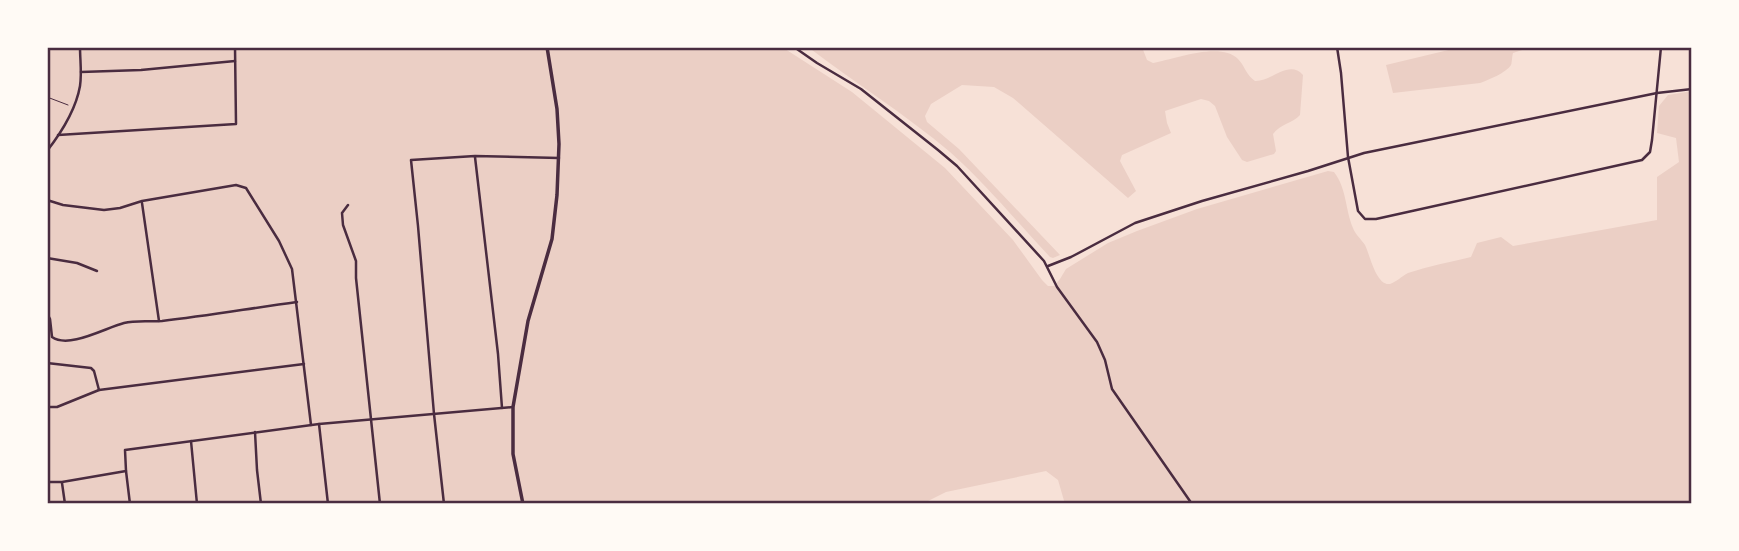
<svg xmlns="http://www.w3.org/2000/svg" width="1739" height="551" font-family="Rubik,sans-serif">
<style>
.green{fill:#ebcfc5}
.lines{fill:none;stroke-linecap:round;stroke-linejoin:round}
.path{stroke:#4a2c40;stroke-width:1}
.minor{stroke:#4a2c40;stroke-width:2.5}
.tertiary{stroke:#4a2c40;stroke-width:3.5}
.neatline{fill:none;stroke:#4a2c40;stroke-width:2.5}
</style>
<rect width="100%" height="100%" fill="#f7e1d7"/>
<!-- green -->
<g class="green">
<path d="M 47,47 L 782,47 L 852,92 L 945,168 L 1013,240 L 1042,280 L 1048,286 L 1054,286 L 1060,279 L 1066,269 L 1108,243 L 1137,231 L 1197,209 L 1328,171 L 1334,172 C 1347,189 1345,209 1353,228 C 1355,234 1361,239 1365,245 C 1370,255 1376,286 1390,284 C 1396,282 1402,276 1408,273 C 1429,266 1450,262 1471,257 L 1477,243 L 1501,237 L 1513,246 L 1657,220 L 1657,177 L 1679,162 L 1676,138 L 1657,133 L 1659,106 L 1668,95 L 1692,91 L 1692,504 L 1065,504 L 1058,480 L 1046,471 L 946,492 L 922,504 L 47,504 Z"/>
<path d="M 808,47 L 1142,47 L 1147,60 L 1153,63 C 1174,59 1221,41 1238,59 C 1245,66 1246,75 1255,81 C 1271,82 1289,59 1303,75 L 1300,115 C 1293,123 1280,124 1273,134 L 1276,151 L 1274,154 L 1247,162 L 1242,160 L 1227,137 L 1215,106 L 1209,101 L 1201,99 L 1165,111 L 1167,123 L 1171,133 L 1122,155 L 1120,161 L 1136,191 L 1128,198 L 1013,98 L 994,87 L 962,85 L 931,104 L 925,116 L 927,122 L 959,149 L 1060,255 L 1053,258 L 1050,257 C 1017,222 986,184 950,152 C 905,114 855,83 808,47 Z"/>
<path d="M 1461,47 L 1531,47 L 1513,53 C 1512,56 1512,63 1511,65 C 1506,73 1488,80 1480,83 L 1393,93 L 1386,65 Z"/>
</g>
<g class="lines">
<!-- path -->
<polyline class="path" points="47,97 68,105"/>
<!-- minor -->
<g class="minor">
<polyline points="794,47 817,63 861,89 938,150 957,166 1044,261 1057,287 1097,342 1105,360 1112,389 1192,504"/>
<polyline points="1337,47 1341,73 1348,157 1358,211 1365,219 1376,219 1642,160 1650,152 1652,140 1661,47"/>
<polyline points="81,72 141,70 235,61"/>
<polyline points="58,135 236,124 235,47"/>
<path d="M 47,151 C 61,133 76,109 80,86 C 82,73 80,60 80,47"/>
<polyline points="475,157 498,354 502,408"/>
<polyline points="47,200 63,205 104,210 120,208 142,201 236,185 246,188 279,241 292,269 311,425"/>
<polyline points="142,203 159,321"/>
<polyline points="348,205 342,213 343,225 356,261 356,278 380,504"/>
<polyline points="47,258 77,263 97,271"/>
<polyline points="1048,266 1071,257 1135,223 1202,201 1308,171 1364,153 1657,93 1692,89"/>
<path d="M 47,313 L 50,319 L 52,337 C 69,349 105,328 124,323 C 136,320 149,322 162,321 C 207,316 252,308 297,302"/>
<polyline points="47,363 91,368 94,371 99,390"/>
<polyline points="47,407 57,407 99,390 304,364"/>
<polyline points="319,424 328,504"/>
<polyline points="255,432 257,470 261,504"/>
<polyline points="191,441 197,504"/>
<polyline points="126,471 130,504"/>
<polyline points="47,482 62,482 126,471 125,450 319,424 513,407"/>
<polyline points="62,483 65,504"/>
<polyline points="444,504 434,414 418,226 411,160 475,156 559,158"/>
</g>
<!-- tertiary -->
<polyline class="tertiary" points="523,504 513,454 513,407 528,321 552,239 557,195 559,144 557,109 547,47"/>
</g>
<!-- border -->
<rect width="1739" height="551" fill="none" stroke="#fffaf5" stroke-width="98"/>
<rect x="49" y="49" width="1641" height="453" class="neatline"/>
</svg>
